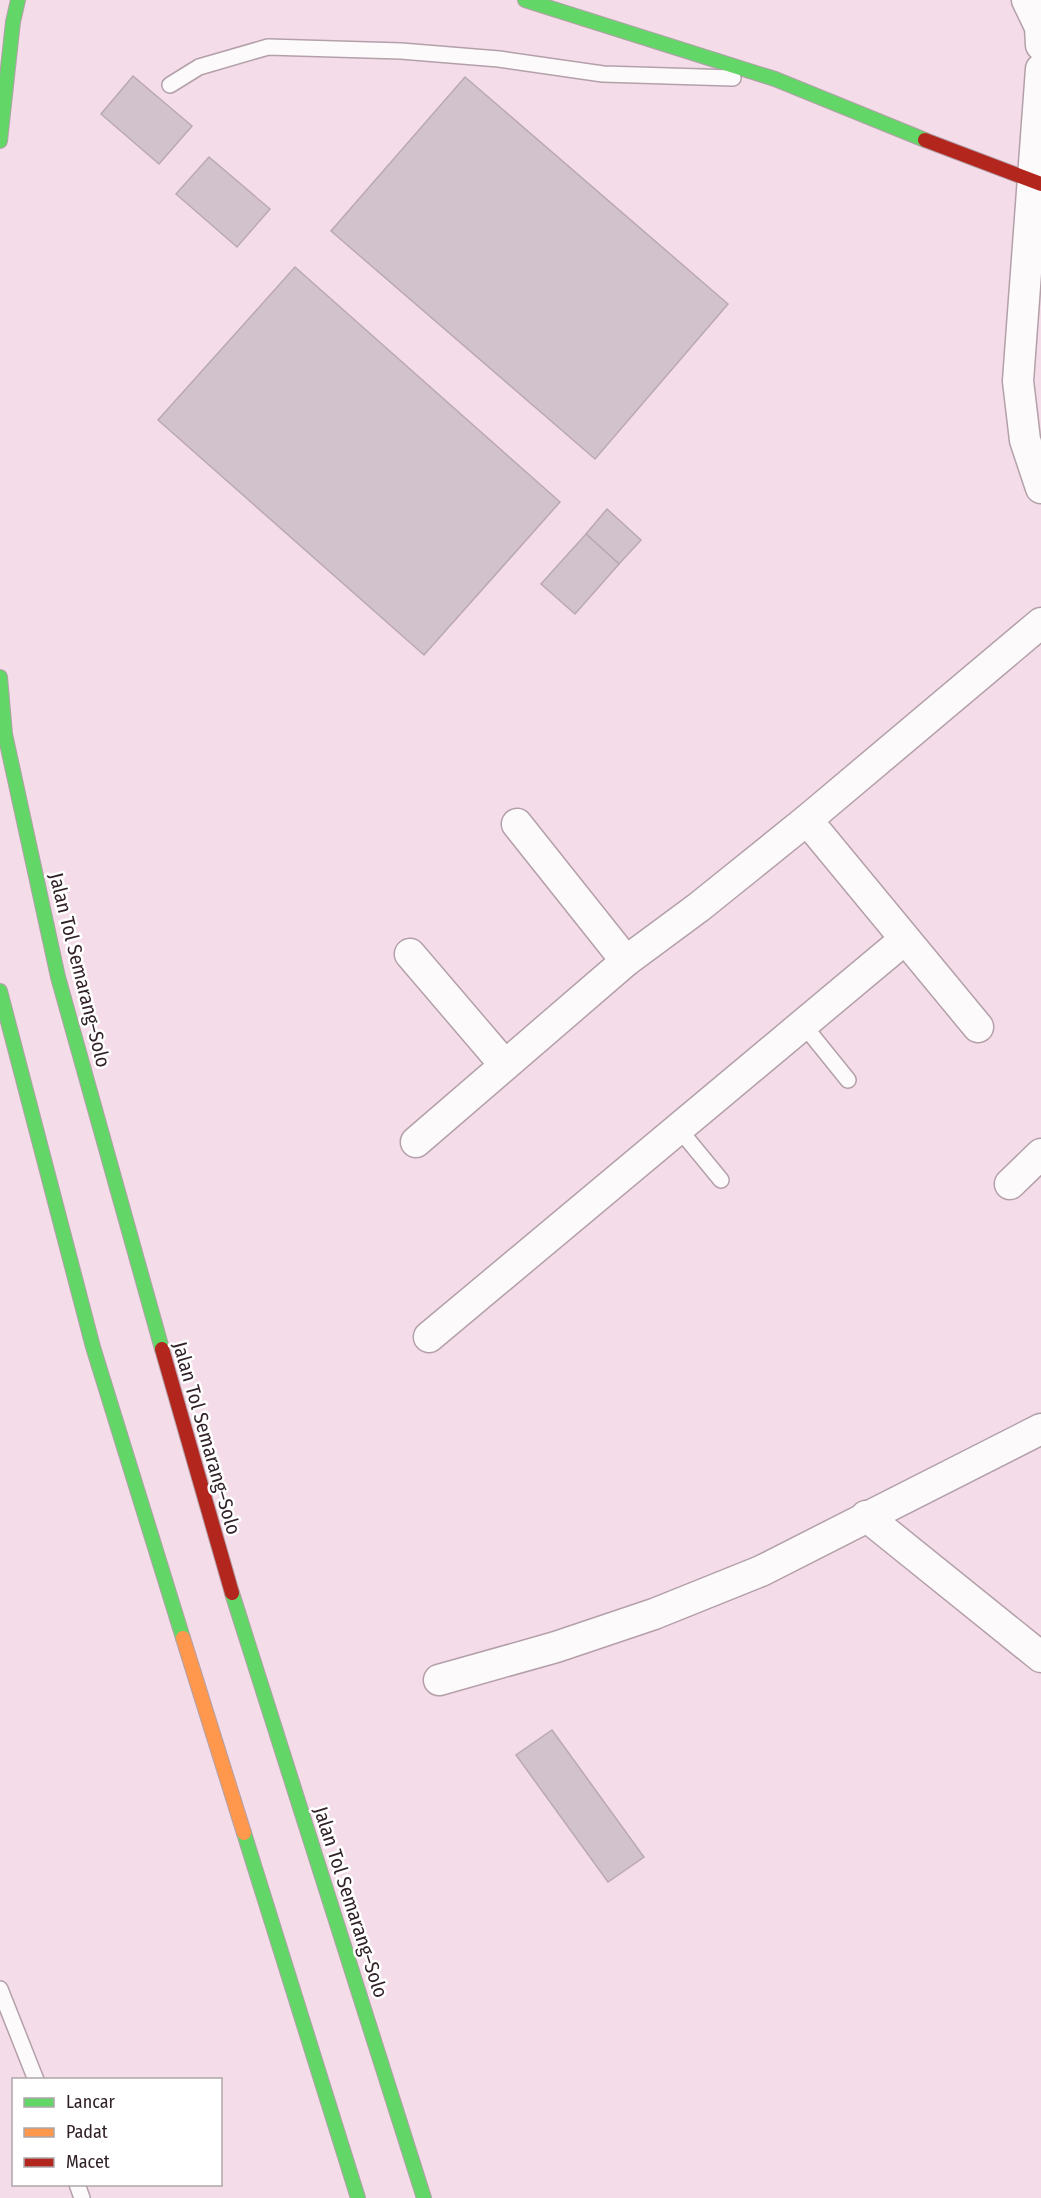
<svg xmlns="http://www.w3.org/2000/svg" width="1041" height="2198" font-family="'Fira Sans Condensed',sans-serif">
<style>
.building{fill:#d2c2cc;stroke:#baa9b4;stroke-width:1.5}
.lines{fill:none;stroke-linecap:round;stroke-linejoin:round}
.lane-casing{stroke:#b3a0a9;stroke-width:18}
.street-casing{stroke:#b3a0a9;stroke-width:33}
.fast-casing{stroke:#b3a0a9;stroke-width:16}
.slow-casing{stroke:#b3a0a9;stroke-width:16}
.jam-casing{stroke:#b3a0a9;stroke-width:16}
.lane{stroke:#fdfafc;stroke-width:15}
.street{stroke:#fdfafc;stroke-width:30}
.fast{stroke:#63d668;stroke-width:14}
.slow{stroke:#ff974d;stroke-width:14}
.jam{stroke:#b3261e;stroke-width:14}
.labels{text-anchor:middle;stroke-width:5;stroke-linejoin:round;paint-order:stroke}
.street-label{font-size:20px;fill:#312129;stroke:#fff}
</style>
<rect width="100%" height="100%" fill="#f4dce8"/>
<!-- building -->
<g class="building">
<polygon points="133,76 192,126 159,164 101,114"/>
<polygon points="465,77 728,304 595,459 331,231"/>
<polygon points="209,157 270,209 237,247 176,194"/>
<polygon points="295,267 560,502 424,655 158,420"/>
<polygon points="607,509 641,540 619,564 586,534"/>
<polygon points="586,534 619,564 575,614 541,584"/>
<polygon points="552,1730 644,1857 608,1882 516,1755"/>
</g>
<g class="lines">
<defs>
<g id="lane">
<polyline points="170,85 199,67 268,47 401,51 499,59 603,74 733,78"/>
<polyline points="802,1023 848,1080"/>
<polyline points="679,1129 721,1180"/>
<polyline points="0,1989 36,2080"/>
<polyline points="77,2184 82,2198"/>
</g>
<g id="street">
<polyline points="1027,0 1040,27 1041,45"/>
<polyline points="1041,69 1018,381 1025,440 1041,488"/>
<polyline points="807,820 978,1027"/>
<polyline points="517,824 626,961"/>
<polyline points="410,954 504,1064"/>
<polyline points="416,1142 626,961 699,907 807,820 1041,623"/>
<polyline points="1010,1184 1041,1154"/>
<polyline points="429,1337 904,940"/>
<polyline points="866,1516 1041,1657"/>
<polyline points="439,1680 556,1647 654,1614 761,1571 1041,1429"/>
</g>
<g id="fast">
<polyline points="525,0 775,79 925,140"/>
<polyline points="0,141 13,22 18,0"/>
<polyline points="0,677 5,734 58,977 162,1349"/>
<polyline points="0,991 93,1347 183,1638"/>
<polyline points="232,1593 424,2198"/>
<polyline points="244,1833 358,2198"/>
</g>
<polyline id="slow" points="183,1638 244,1833"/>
<g id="jam">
<polyline points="925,140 1041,184"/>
<polyline points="162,1349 232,1593"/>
</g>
</defs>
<!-- lane casing -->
<use href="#lane" class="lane-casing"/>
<!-- street casing -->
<use href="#street" class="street-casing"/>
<!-- fast casing -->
<use href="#fast" class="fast-casing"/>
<!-- slow casing -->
<use href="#slow" class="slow-casing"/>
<!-- jam casing -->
<use href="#jam" class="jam-casing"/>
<!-- lane -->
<use href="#lane" class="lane"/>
<!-- street -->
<use href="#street" class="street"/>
<!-- fast -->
<use href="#fast" class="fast"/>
<!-- slow -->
<use href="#slow" class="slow"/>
<!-- jam -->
<use href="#jam" class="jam"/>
</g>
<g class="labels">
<!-- street labels -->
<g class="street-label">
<text transform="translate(80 970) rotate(76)" y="7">Jalan Tol Semarang–Solo</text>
<text transform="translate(207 1438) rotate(74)" y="7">Jalan Tol Semarang–Solo</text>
<text transform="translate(351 1902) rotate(72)" y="7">Jalan Tol Semarang–Solo</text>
</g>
</g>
<!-- legend -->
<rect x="12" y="2078" width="210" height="108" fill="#ffffff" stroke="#ada6a9" stroke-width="1.5"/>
<rect x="24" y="2098" width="30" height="9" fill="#63d668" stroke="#ada6a9" stroke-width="1.5"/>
<text x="66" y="2108" font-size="18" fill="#312129">Lancar</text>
<rect x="24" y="2128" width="30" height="9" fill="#ff974d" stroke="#ada6a9" stroke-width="1.5"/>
<text x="66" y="2138" font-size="18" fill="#312129">Padat</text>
<rect x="24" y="2158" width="30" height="9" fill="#b3261e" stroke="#ada6a9" stroke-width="1.5"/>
<text x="66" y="2168" font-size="18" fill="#312129">Macet</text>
</svg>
